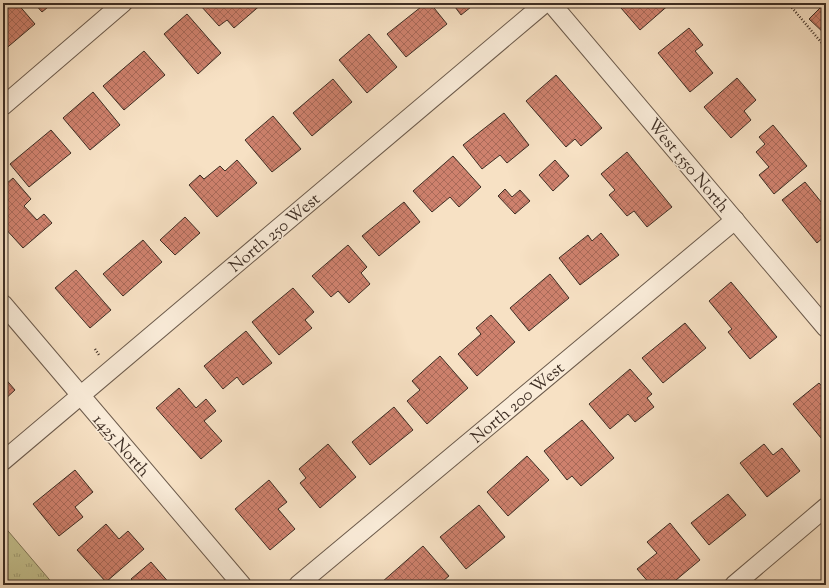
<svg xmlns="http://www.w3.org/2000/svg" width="829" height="588" font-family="'Sorts Mill Goudy',serif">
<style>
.park{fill:url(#park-tufts);stroke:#81785a}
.building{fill:url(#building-cross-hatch);stroke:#3e2e24}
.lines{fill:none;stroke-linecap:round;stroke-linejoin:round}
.minor-casing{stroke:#6c5b4c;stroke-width:20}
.path{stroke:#3e2e24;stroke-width:2.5;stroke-dasharray:1 2;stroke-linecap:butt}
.minor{stroke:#faecd9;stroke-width:18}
.labels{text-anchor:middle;stroke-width:3;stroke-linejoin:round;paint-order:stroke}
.street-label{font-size:17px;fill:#3e2e24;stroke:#faecd9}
</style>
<defs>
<pattern id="park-tufts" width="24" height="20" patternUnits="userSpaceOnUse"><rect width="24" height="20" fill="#c4c18f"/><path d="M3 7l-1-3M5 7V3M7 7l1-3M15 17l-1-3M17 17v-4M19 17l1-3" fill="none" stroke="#a19d75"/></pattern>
<pattern id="building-cross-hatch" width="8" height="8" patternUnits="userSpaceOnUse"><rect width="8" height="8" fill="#ce816d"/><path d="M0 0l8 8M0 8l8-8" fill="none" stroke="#a96a59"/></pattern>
</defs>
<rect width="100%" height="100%" fill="#f7e1c4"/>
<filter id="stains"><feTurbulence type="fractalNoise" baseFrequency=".005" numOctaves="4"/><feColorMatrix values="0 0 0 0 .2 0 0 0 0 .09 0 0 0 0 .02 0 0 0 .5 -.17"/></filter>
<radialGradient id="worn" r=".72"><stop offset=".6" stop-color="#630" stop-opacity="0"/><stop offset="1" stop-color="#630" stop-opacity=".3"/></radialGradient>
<!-- park -->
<polygon class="park" points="3,525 54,585 3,585"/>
<!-- building -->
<g class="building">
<polygon points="3,3 17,3 35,24 3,51"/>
<polygon points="34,3 53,3 42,12"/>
<polygon points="202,3 263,3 234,28 227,20 219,26 200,5"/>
<polygon points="426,3 430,3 447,24 406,57 387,34"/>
<polygon points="452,3 476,3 461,15"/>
<polygon points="627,3 671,3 640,30 621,8"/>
<polygon points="818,3 826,3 826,35 809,19 821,7"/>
<polygon points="187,14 221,53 198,74 164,34"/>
<polygon points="689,28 703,45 695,51 713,73 690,92 658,53"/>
<polygon points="369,34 397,67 367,93 339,60"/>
<polygon points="144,51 165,75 124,110 103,86"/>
<polygon points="556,75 602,128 581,146 575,139 566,147 526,101"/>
<polygon points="737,78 756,100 744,111 751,120 731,138 704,107"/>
<polygon points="333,79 352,102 312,136 293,113"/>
<polygon points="93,92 120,125 90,150 63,118"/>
<polygon points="504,113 529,145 507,163 500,155 482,169 463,145"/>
<polygon points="273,116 301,149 272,172 245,140"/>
<polygon points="773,125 807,166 774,194 759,175 769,167 756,152 765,144 759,137"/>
<polygon points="51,130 71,153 29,187 10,164"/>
<polygon points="627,152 672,207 647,227 634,211 627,216 609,195 615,190 601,174"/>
<polygon points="453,156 481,187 459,207 450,197 432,212 413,191"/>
<polygon points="237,160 257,183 217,217 189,185 200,175 204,179 220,166 225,171"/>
<polygon points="555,160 569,176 553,191 539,175"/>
<polygon points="13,178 31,199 24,206 37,220 44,214 52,223 23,248 3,226 3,181 6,184"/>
<polygon points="805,182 826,208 826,235 817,243 782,200"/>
<polygon points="505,189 512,197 520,190 530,201 515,214 498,196"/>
<polygon points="404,202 420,222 379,256 362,236"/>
<polygon points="185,217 200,233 175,255 160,240"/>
<polygon points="601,233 619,255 580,285 559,258 588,235 592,241"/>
<polygon points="143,240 162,262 123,296 103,274"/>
<polygon points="348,245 367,267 361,273 370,284 349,303 338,291 331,297 312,276"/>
<polygon points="76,270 111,310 90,328 55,288"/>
<polygon points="550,274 569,298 529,331 510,308"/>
<polygon points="731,282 777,337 750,359 728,332 732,329 709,301"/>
<polygon points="293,288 314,312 305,320 312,328 279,355 252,322"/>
<polygon points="491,315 515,342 477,376 458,354 481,334 476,328"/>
<polygon points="685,323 706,348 663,383 642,358"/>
<polygon points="246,331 272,363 243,385 237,377 223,389 204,366"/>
<polygon points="440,356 468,388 427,424 407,401 420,390 412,381"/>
<polygon points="630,369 652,394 647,398 654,407 635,422 628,414 610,429 589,404"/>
<polygon points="3,376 15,390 3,401"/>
<polygon points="819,383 826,391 826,444 793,404"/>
<polygon points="179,388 196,408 206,399 216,411 204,421 222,441 201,459 156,408"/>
<polygon points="394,407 413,430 370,465 352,442"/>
<polygon points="582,420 614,458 581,486 572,476 567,480 544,451"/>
<polygon points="328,444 356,477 320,508 300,483 306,478 299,469"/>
<polygon points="764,444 773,455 782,448 800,471 767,497 740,463"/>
<polygon points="527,456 549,480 508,516 487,492"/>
<polygon points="75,470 93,492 75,507 83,517 59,536 33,504"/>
<polygon points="269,480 287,502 278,509 295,529 270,550 235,509"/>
<polygon points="728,494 746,515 709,545 691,523"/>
<polygon points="479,505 505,537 466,569 440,537"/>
<polygon points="670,523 700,560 670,585 651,585 637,569 657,553 647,542"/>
<polygon points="106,524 119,539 128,531 144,549 106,582 77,550"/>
<polygon points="423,546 449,576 438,585 384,585 382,582"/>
<polygon points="151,562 171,585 131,585 134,582 131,579"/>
</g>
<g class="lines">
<defs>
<g id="minor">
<polyline points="551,3 826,328"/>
<polyline points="3,106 123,3"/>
<polyline points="3,304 242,585"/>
<polyline points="3,461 545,3"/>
<polyline points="298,585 735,220"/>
<polyline points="734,585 826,507"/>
</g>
</defs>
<!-- minor casing -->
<use href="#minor" class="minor-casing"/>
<!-- path -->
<g class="path">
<polyline points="788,3 826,48"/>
<polyline points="95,349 99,355"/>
</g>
<!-- minor -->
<use href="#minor" class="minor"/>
</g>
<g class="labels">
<!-- street labels -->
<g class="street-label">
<text transform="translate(689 165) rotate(50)" y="6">West 1550 North</text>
<text transform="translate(274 232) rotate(-40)" y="6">North 250 West</text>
<text transform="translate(517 402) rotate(-40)" y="6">North 200 West</text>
<text transform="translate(122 445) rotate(49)" y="6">1425 North</text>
</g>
</g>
<!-- margin -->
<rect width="829" height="588" fill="none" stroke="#f7e1c4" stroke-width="16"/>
<rect x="4" y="4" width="821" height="580" fill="none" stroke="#3e2e24" stroke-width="2"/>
<rect x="8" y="8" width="813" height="572" fill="none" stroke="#3e2e24"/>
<rect width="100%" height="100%" filter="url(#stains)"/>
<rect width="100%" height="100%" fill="url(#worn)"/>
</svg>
